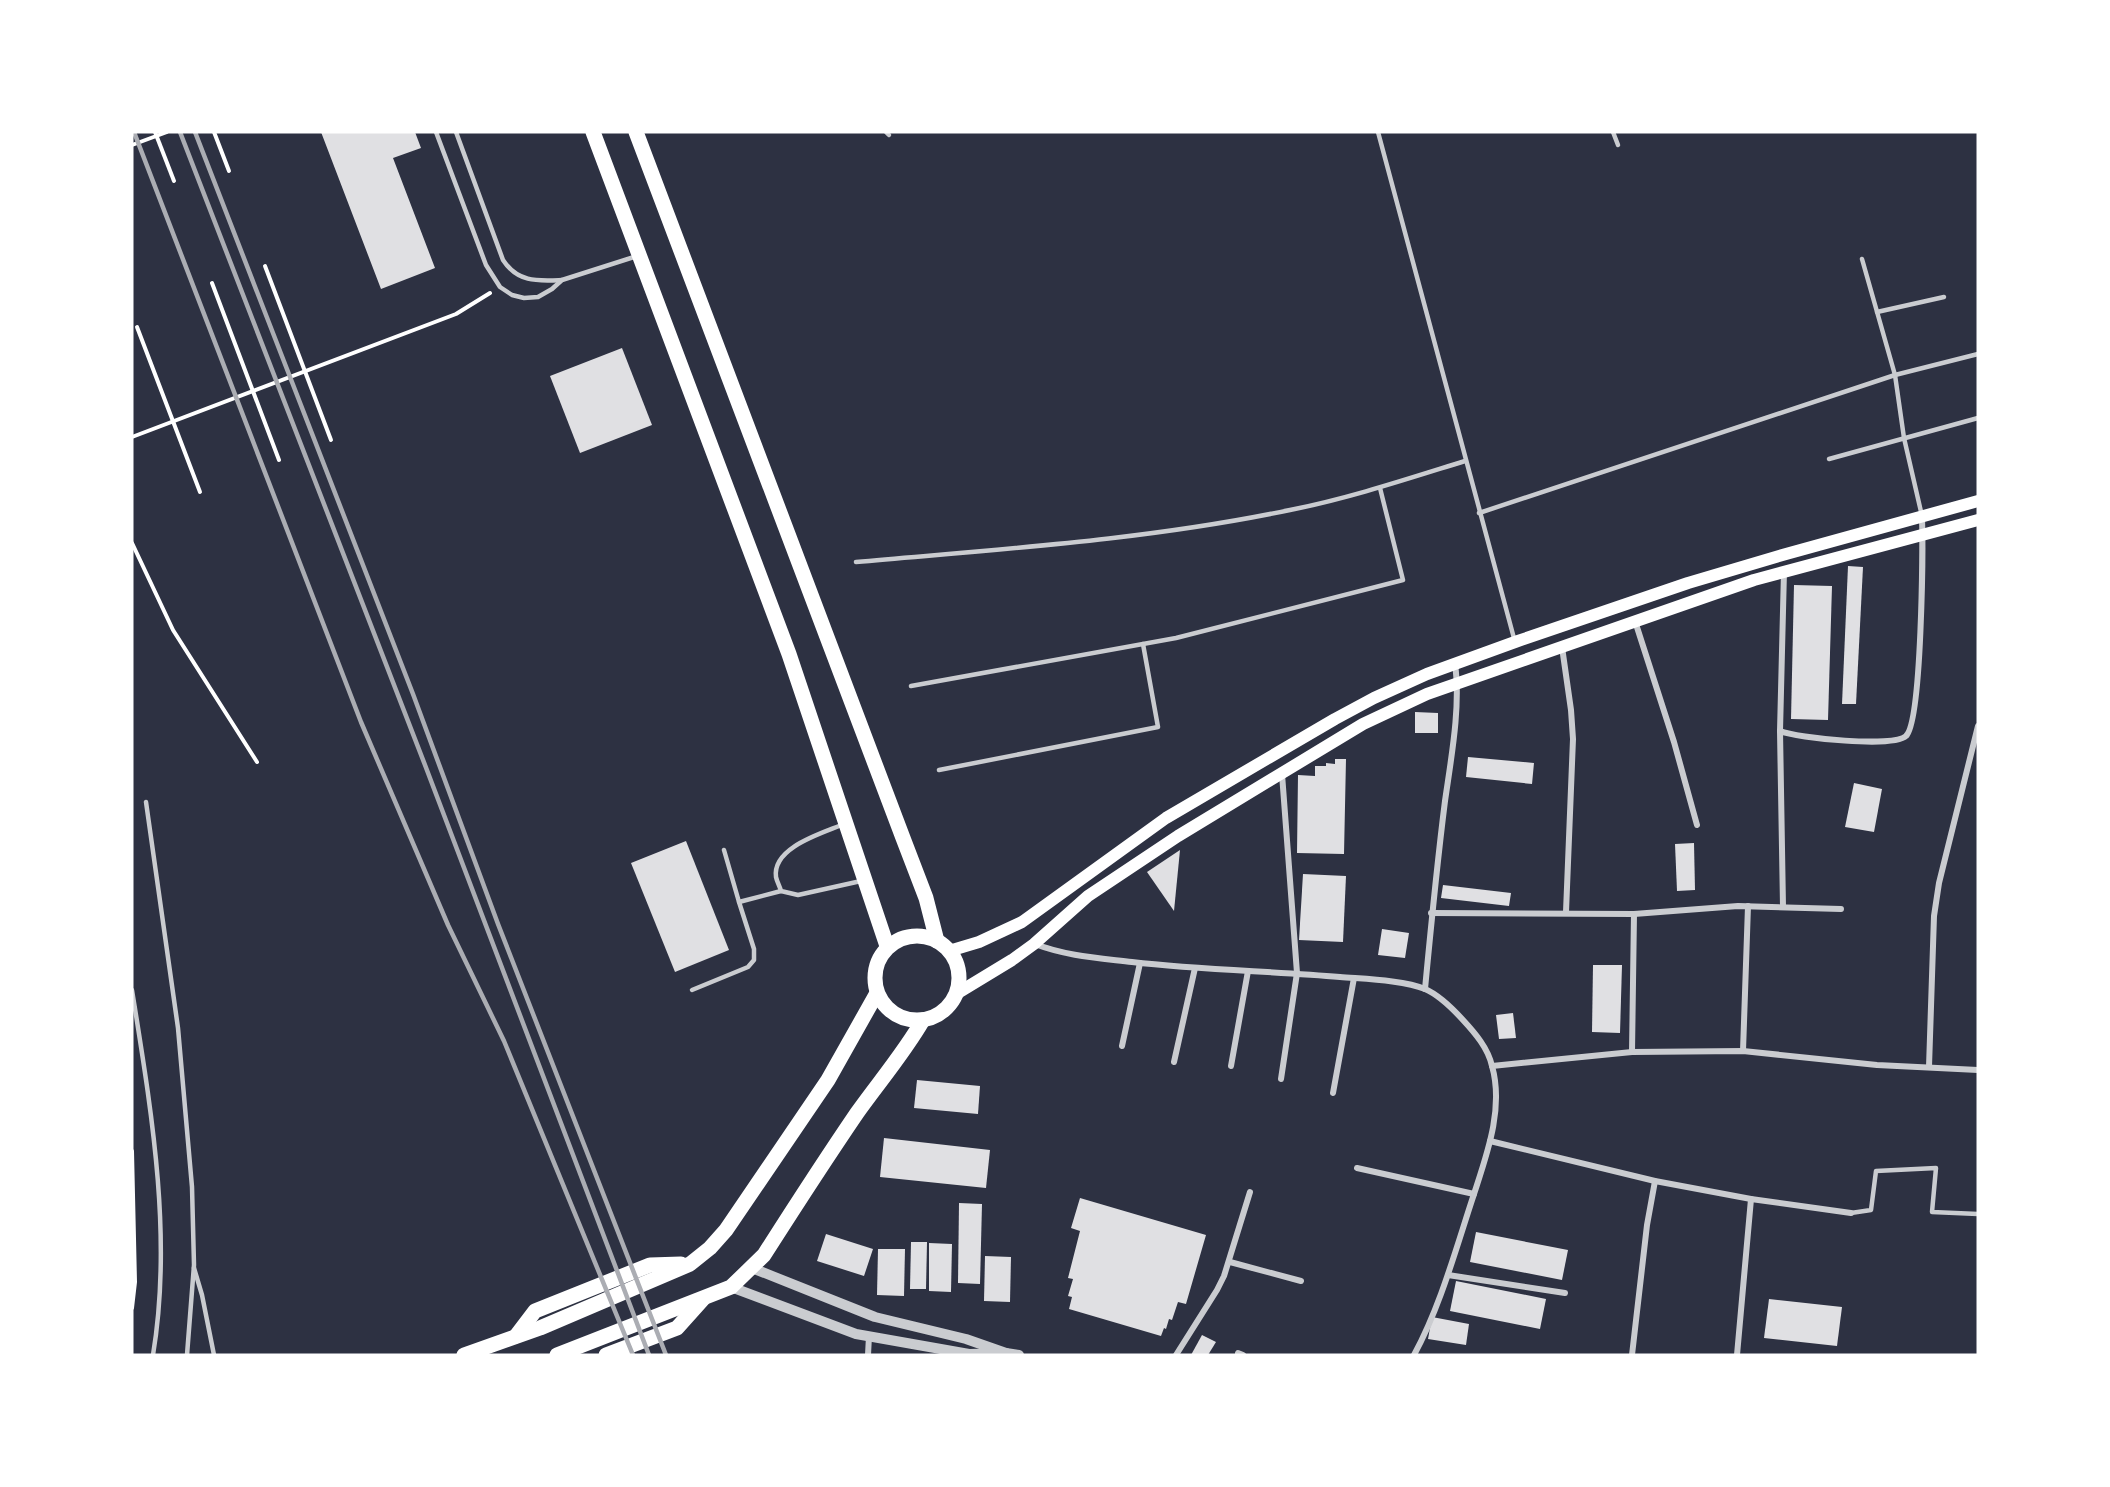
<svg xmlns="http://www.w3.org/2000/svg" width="2110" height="1487" font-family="Overpass,sans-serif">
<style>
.building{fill:#e0e0e3}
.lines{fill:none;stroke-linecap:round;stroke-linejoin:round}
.path{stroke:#fff;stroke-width:4}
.service{stroke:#caccd0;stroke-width:4.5}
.minor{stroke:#caccd0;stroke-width:6}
.tertiary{stroke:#caccd0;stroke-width:10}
.secondary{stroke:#fff;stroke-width:12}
.primary{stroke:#fff;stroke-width:15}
.rail{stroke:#abadb3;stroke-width:4.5}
</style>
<rect width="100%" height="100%" fill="#2d3142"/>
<!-- building -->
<g class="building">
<polygon points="321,132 415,132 421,148 393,158 435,268 381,289"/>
<polygon points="622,348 652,425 580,453 550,376"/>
<polygon points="1848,566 1863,567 1856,704 1842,704"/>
<polygon points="1794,585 1832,586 1828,720 1791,719"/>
<polygon points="1415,712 1438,713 1438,733 1415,733"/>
<polygon points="1468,757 1534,763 1532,784 1466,777"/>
<polygon points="1335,759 1346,759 1344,854 1297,853 1298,775 1315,776 1315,766 1326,766 1326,763 1335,764"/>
<polygon points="1854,783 1882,789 1874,832 1845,827"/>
<polygon points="686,841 729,950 675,972 631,863"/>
<polygon points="1694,843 1695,890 1677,891 1675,844"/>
<polygon points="1180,850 1174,911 1147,872"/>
<polygon points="1303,874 1346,876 1343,942 1299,940"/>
<polygon points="1443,885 1511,893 1509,906 1441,898"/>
<polygon points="1382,929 1409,933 1405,958 1378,955"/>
<polygon points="1593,965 1622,965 1620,1033 1592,1032"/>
<polygon points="1513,1013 1516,1038 1499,1039 1496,1015"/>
<polygon points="917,1080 980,1086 978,1114 914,1108"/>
<polygon points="884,1138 990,1150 986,1188 880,1177"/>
<polygon points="1080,1198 1206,1235 1186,1304 1178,1302 1172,1320 1169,1319 1166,1329 1164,1328 1161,1336 1069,1309 1072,1297 1068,1296 1073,1279 1068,1278 1080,1231 1071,1228"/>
<polygon points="959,1203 982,1204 980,1284 958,1283"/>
<polygon points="1476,1232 1568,1250 1562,1280 1470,1262"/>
<polygon points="826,1234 873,1249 864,1276 817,1261"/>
<polygon points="911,1242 927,1242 926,1289 910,1289"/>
<polygon points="929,1243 952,1244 951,1292 929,1291"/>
<polygon points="878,1249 905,1249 904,1296 877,1295"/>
<polygon points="985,1256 1011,1257 1010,1302 984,1301"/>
<polygon points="1456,1281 1546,1299 1540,1329 1450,1311"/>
<polygon points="1769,1299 1842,1307 1837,1346 1764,1338"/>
<polygon points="1432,1317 1469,1324 1466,1345 1428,1339"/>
<polygon points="1202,1335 1216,1342 1208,1355 1191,1355"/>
</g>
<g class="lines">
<!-- path -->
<g class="path">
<polyline points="155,132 174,181"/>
<polyline points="214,132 229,171"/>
<polyline points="132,145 167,132"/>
<polyline points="265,266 331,440"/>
<polyline points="212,283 279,460"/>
<polyline points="137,327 200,492"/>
<polyline points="132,437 456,314 490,293"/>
<polyline points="132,543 173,630 257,762"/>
<polyline points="132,1308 135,1282 132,1151"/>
</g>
<!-- service -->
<g class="service">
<polyline points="436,132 486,265 500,287 512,295 524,298 538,297 552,289 562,280 637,256"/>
<path d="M 456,132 L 503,260 C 518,283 538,281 562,280"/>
<polyline points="886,132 889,135"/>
<polyline points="1378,132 1515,642"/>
<polyline points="1613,132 1618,145"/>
<polyline points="1862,259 1895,375 1904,438 1922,516"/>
<polyline points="1877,312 1944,297"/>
<polyline points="1829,459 1978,418"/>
<polyline points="1479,513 1895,375 1978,354"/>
<path d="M 856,562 C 1001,549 1147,540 1290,510 C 1350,498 1407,479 1465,461"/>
<polyline points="911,686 1176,638 1403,580 1380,488"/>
<polyline points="939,770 1158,727 1143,644"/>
<polyline points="146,802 178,1028 192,1187 194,1265 187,1355"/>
<path d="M 844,824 C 823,833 772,847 776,877 C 777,882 780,887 781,891 L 798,895 L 861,881"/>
<polyline points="724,850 739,902 781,891"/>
<path d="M 132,990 C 151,1109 173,1235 153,1355"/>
<polyline points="692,990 748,967 754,960 754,949 739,902"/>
<polyline points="1851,1213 1871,1210 1876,1171 1936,1168 1932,1212 1978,1214"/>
<polyline points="194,1268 202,1295 214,1355"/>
</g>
<!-- minor -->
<g class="minor">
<path d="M 1784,571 L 1780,731 C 1797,738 1894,748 1906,736 C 1922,721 1923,547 1922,517"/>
<polyline points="1635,621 1674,742 1697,825"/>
<polyline points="1562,647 1571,710 1573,739 1566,912"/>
<polyline points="1780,731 1783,907"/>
<polyline points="1431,913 1634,914 1738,906 1841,909"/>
<path d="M 1035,944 C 1066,956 1099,958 1132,962 C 1201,970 1271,971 1340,977 C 1363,979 1404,980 1425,989 C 1439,995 1453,1009 1463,1020 C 1475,1033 1488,1048 1492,1066 C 1504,1108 1487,1154 1474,1194 C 1456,1248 1441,1305 1414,1355"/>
<path d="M 1425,989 C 1431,926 1437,864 1445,801 C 1451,759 1461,706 1455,664"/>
<polyline points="1122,1046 1140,963"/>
<polyline points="1743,1051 1748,906"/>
<polyline points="1632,1052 1634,914"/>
<polyline points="1174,1062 1195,968"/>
<polyline points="1231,1066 1248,971"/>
<polyline points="1492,1066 1632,1052 1743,1051 1877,1065 1978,1070"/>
<polyline points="1929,1067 1934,916 1939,883 1978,726"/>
<polyline points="1281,1079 1297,973 1282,774"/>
<polyline points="1333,1093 1354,978"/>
<polyline points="1490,1141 1655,1181 1751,1199 1851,1213"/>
<polyline points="1357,1168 1474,1194"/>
<polyline points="1230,1262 1301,1281"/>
<polyline points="1448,1275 1565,1293"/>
<polyline points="1238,1353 1243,1355"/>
<polyline points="868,1355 869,1336"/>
<polyline points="1176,1355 1217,1290 1224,1276 1250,1192"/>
<polyline points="1632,1355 1647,1225 1655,1181"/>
<polyline points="1737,1355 1751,1199"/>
</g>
<!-- tertiary -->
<g class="tertiary">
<polyline points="752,1268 875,1317 966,1339 1006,1353 1019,1355"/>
<polyline points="731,1287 856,1334 969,1354 1006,1353"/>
</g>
<!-- secondary -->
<g class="secondary">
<polyline points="949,951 979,942 1022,922 1166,818 1335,719 1374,698 1427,674 1515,642 1688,583 1786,554 1978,501"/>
<polyline points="956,994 1012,960 1034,944 1088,896 1178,836 1363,724 1427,694 1754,580 1978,520"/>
</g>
<!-- primary -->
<g class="primary">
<polyline points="593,132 789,654 887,946"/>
<polyline points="636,132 903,838 926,898 937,941"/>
<circle cx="917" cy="978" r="42"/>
<polyline points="516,1336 535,1311 650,1265 681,1264"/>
<polyline points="464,1355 540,1328 690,1264 710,1248 726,1230 828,1080 877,993"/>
<path d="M 557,1355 L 731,1287 L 764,1255 C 794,1208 825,1160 857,1113 C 879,1082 904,1053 923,1020"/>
<polyline points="606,1355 677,1328 703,1299"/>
</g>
<!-- rail -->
<g class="rail">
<polyline points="134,132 361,722 448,925 504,1041 633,1355"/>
<polyline points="180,132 425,765 649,1355"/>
<polyline points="195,132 413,694 498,924 666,1355"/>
</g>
</g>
<!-- border -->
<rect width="2110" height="1487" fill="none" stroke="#ffffff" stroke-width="267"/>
</svg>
